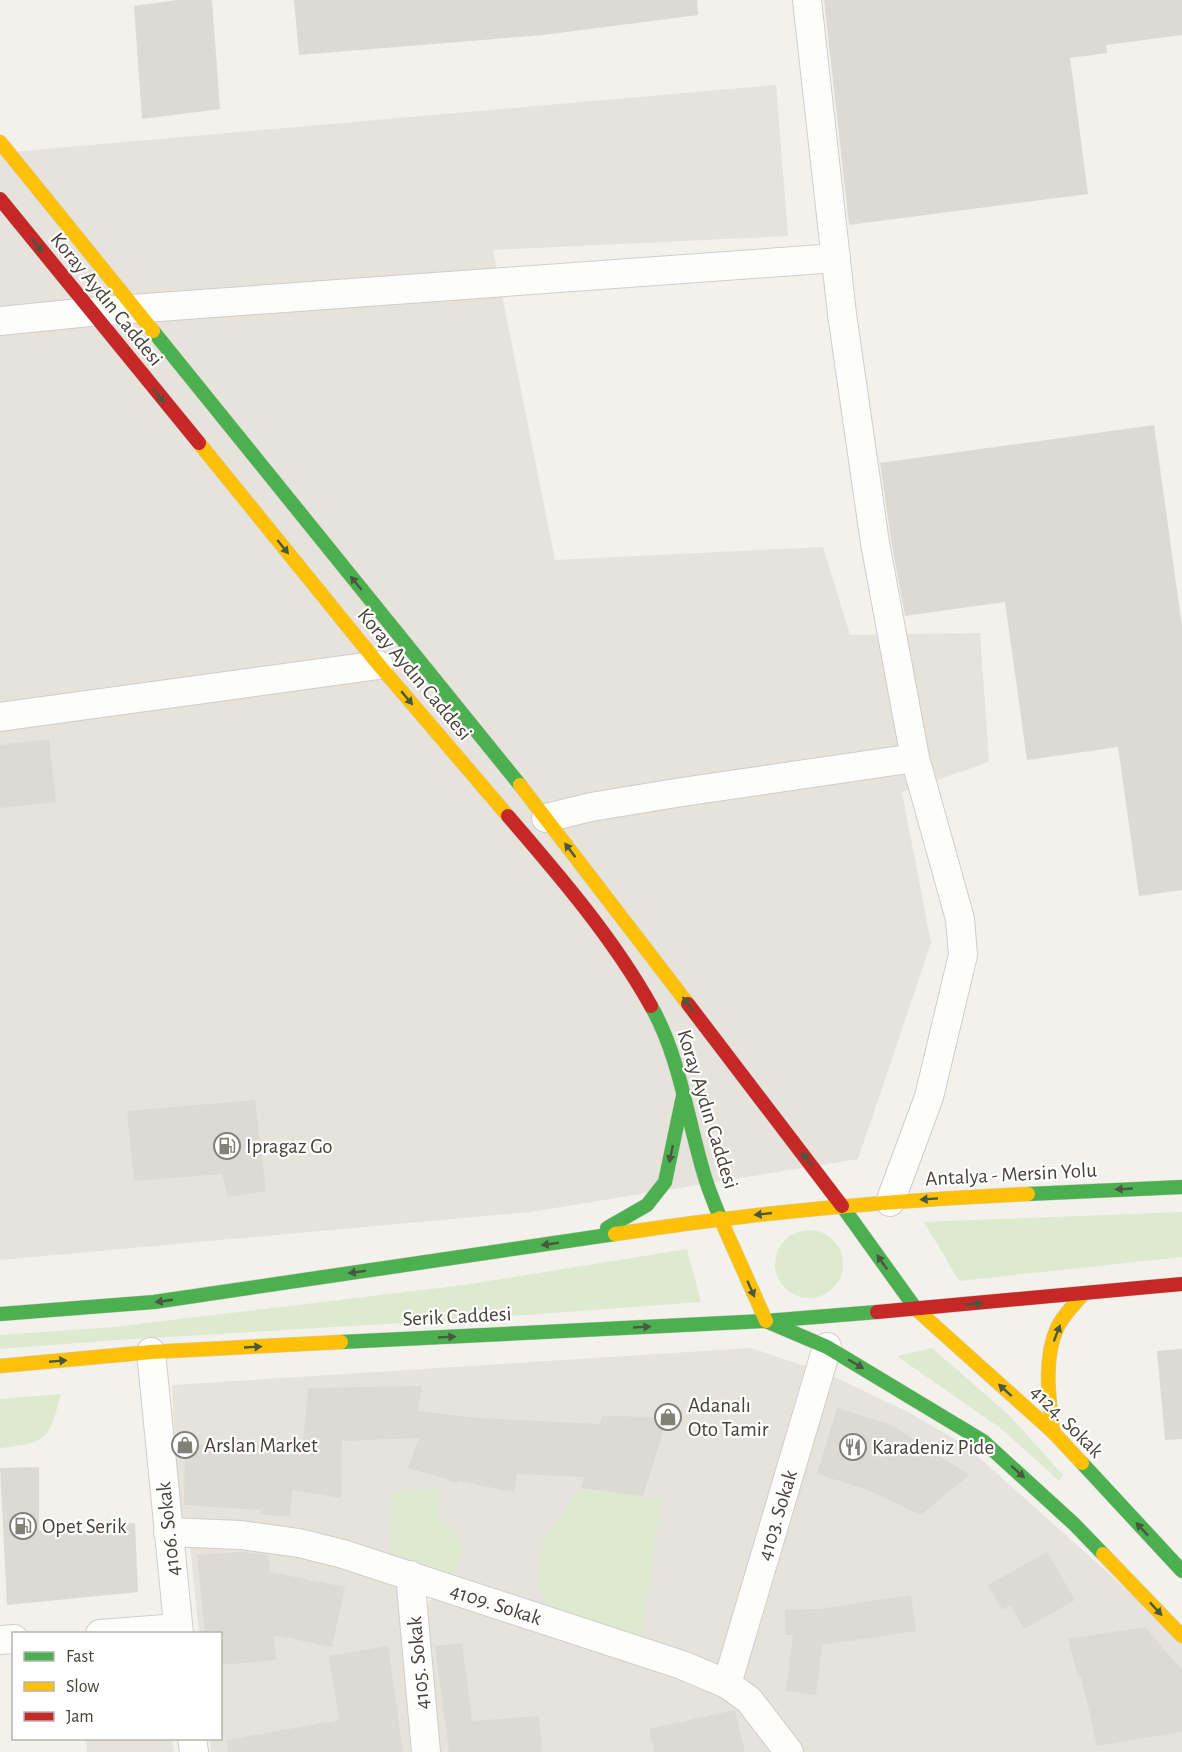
<svg xmlns="http://www.w3.org/2000/svg" width="1182" height="1752" font-family="'Alegreya Sans',sans-serif">
<style>
.residential{fill:#e5e3db}
.green{fill:#ddeacf}
.building{fill:#dcdad5}
.lines{fill:none;stroke-linecap:round;stroke-linejoin:round}
.street-casing{stroke:#d0ceca;stroke-width:30}
.fast-casing{stroke:#d0cec4;stroke-width:15}
.slow-casing{stroke:#d0cec4;stroke-width:15}
.jam-casing{stroke:#d0cec4;stroke-width:15}
.street{stroke:#fdfdfc;stroke-width:28}
.fast{stroke:#4caf50;stroke-width:14}
.slow{stroke:#ffc107;stroke-width:14}
.jam{stroke:#c62828;stroke-width:14}
.oneway{fill:#48593e}
.labels{text-anchor:middle;stroke-width:4.5;stroke-linejoin:round;paint-order:stroke}
.street-label{font-size:21px;fill:#474339;stroke:#fff}
.poi-label{font-size:21px;fill:#474339;stroke:#fff;text-anchor:start}
</style>
<rect width="100%" height="100%" fill="#f2f1ec"/>
<!-- residential -->
<g class="residential">
<polygon points="776,85 788,236 493,250 555,560 823,547 850,635 980,633 989,762 902,792 931,943 858,1159 530,1212 0,1260 0,153"/>
<polygon points="751,1348 826,1373 908,1412 965,1445 1182,1639 1182,1752 804,1752 748,1680 693,1656 178,1521 172,1385"/>
<polygon points="252,1544 396,1576 414,1752 211,1752 210,1739 220,1738 220,1634 199,1633 190,1545"/>
<polygon points="435,1596 461,1598 711,1692 730,1703 749,1720 773,1752 439,1752 427,1610 429,1602"/>
<polygon points="86,1739 172,1739 174,1752 87,1752"/>
</g>
<!-- green -->
<g class="green">
<polygon points="1182,1212 1182,1257 959,1281 924,1222"/>
<circle cx="809" cy="1264" r="34"/>
<polygon points="687,1249 701,1302 471,1319 117,1340 0,1349 0,1335 114,1327 464,1285"/>
<polygon points="932,1348 1009,1415 1063,1475 1059,1481 1003,1430 897,1356"/>
<path d="M 61,1394 C 48,1440 49,1442 0,1448 L 0,1399 Z"/>
<polygon points="440,1488 438,1517 464,1543 454,1576 390,1551 393,1491"/>
<polygon points="581,1488 661,1500 641,1639 548,1607 539,1590 539,1560 547,1536"/>
</g>
<!-- building -->
<g class="building">
<polygon points="177,0 212,0 220,109 142,119 134,6"/>
<polygon points="294,0 697,0 698,15 543,35 299,55"/>
<polygon points="824,0 1182,0 1182,35 1106,45 1107,53 1070,58 1088,194 849,225"/>
<polygon points="1154,425 1182,626 1182,890 1139,896 1118,747 1027,760 1005,602 905,616 891,540 880,463"/>
<polygon points="49,739 56,802 0,808 0,745"/>
<polygon points="255,1100 266,1191 228,1197 222,1174 134,1181 127,1111"/>
<polygon points="1182,1349 1182,1439 1165,1440 1157,1351"/>
<polygon points="422,1386 418,1411 478,1418 600,1424 602,1416 668,1417 643,1496 581,1488 584,1477 517,1474 514,1492 459,1481 458,1483 408,1468 419,1438 342,1441 341,1498 292,1490 290,1517 260,1514 261,1510 184,1505 185,1445 271,1445 272,1440 303,1443 308,1388"/>
<polygon points="837,1408 892,1425 969,1475 921,1515 868,1490 817,1474"/>
<polygon points="39,1467 39,1531 92,1531 92,1525 135,1523 138,1592 7,1605 0,1468"/>
<polygon points="241,1552 268,1555 270,1572 345,1587 332,1647 274,1635 276,1660 220,1665 220,1634 205,1634 197,1555"/>
<polygon points="1047,1552 1075,1600 1024,1629 1010,1605 1002,1610 988,1585"/>
<polygon points="911,1595 916,1631 822,1645 816,1695 786,1691 793,1635 786,1635 785,1610 819,1609"/>
<polygon points="1145,1627 1182,1670 1182,1732 1097,1746 1081,1676 1078,1677 1068,1639"/>
<polygon points="462,1643 472,1721 539,1716 542,1752 449,1752 435,1646"/>
<polygon points="388,1646 403,1752 228,1752 227,1740 339,1720 329,1656"/>
<polygon points="735,1710 745,1752 654,1752 649,1729"/>
</g>
<g class="lines">
<defs>
<g id="street">
<polyline points="807,0 842,314 875,543 915,758 960,919 963,955 929,1097 890,1202"/>
<polyline points="0,321 90,312 836,258"/>
<polyline points="0,717 379,665"/>
<polyline points="546,818 591,807 682,792 915,758"/>
<polyline points="151,1352 179,1634"/>
<polyline points="168,1532 241,1535 299,1543 343,1554 682,1665 727,1684 749,1700 789,1752"/>
<polyline points="410,1575 426,1752"/>
<polyline points="100,1634 178,1628"/>
<polyline points="0,1640 14,1639"/>
<polyline points="727,1684 827,1347"/>
<polyline points="192,1738 194,1752"/>
</g>
<g id="fast">
<polyline points="153,331 520,785"/>
<path d="M 651,1006 C 680,1057 687,1118 704,1174 C 708,1189 715,1204 720,1218"/>
<polyline points="1028,1194 1182,1187"/>
<polyline points="842,1206 916,1309"/>
<polyline points="607,1228 647,1205 665,1182 683,1096"/>
<polyline points="0,1314 154,1302 615,1234"/>
<polyline points="766,1321 827,1347 983,1441 1074,1524 1103,1554"/>
<polyline points="341,1342 766,1321 877,1312"/>
<polyline points="1082,1463 1182,1571"/>
</g>
<g id="slow">
<polyline points="0,142 153,331"/>
<polyline points="199,443 379,665 508,816"/>
<polyline points="520,785 688,1004"/>
<polyline points="720,1218 766,1321"/>
<path d="M 615,1234 C 752,1213 890,1200 1028,1194"/>
<polyline points="916,1309 1053,1432 1082,1463"/>
<polyline points="0,1366 151,1352 341,1342"/>
<path d="M 1053,1432 C 1049,1399 1043,1360 1057,1328 C 1063,1315 1074,1305 1083,1294"/>
<polyline points="1103,1554 1182,1636"/>
</g>
<g id="jam">
<polyline points="0,199 199,443"/>
<path d="M 508,816 C 559,875 613,938 651,1006"/>
<polyline points="688,1004 842,1206"/>
<polyline points="877,1312 1182,1284"/>
</g>
</defs>
<!-- street casing -->
<use href="#street" class="street-casing"/>
<!-- fast casing -->
<use href="#fast" class="fast-casing"/>
<!-- slow casing -->
<use href="#slow" class="slow-casing"/>
<!-- jam casing -->
<use href="#jam" class="jam-casing"/>
<!-- street -->
<use href="#street" class="street"/>
<!-- fast -->
<use href="#fast" class="fast"/>
<!-- slow -->
<use href="#slow" class="slow"/>
<!-- jam -->
<use href="#jam" class="jam"/>
</g>
<!-- one-way arrows -->
<defs><path id="oneway-solid" d="M-6-.8H1V-3.2L6.5 0L1 3.2V.8H-6Z" transform="scale(1.5)"/></defs>
<g class="oneway">
<use href="#oneway-solid" transform="translate(37 245) rotate(51)"/>
<use href="#oneway-solid" transform="translate(159 396) rotate(51)"/>
<use href="#oneway-solid" transform="translate(283 547) rotate(51)"/>
<use href="#oneway-solid" transform="translate(356 583) rotate(-129)"/>
<use href="#oneway-solid" transform="translate(407 698) rotate(50)"/>
<use href="#oneway-solid" transform="translate(570 850) rotate(-127)"/>
<use href="#oneway-solid" transform="translate(688 1004) rotate(-127)"/>
<use href="#oneway-solid" transform="translate(671 1154) rotate(102)"/>
<use href="#oneway-solid" transform="translate(807 1159) rotate(-127)"/>
<use href="#oneway-solid" transform="translate(1124 1189) rotate(177)"/>
<use href="#oneway-solid" transform="translate(929 1199) rotate(176)"/>
<use href="#oneway-solid" transform="translate(763 1214) rotate(174)"/>
<use href="#oneway-solid" transform="translate(550 1244) rotate(172)"/>
<use href="#oneway-solid" transform="translate(882 1262) rotate(-125)"/>
<use href="#oneway-solid" transform="translate(357 1272) rotate(172)"/>
<use href="#oneway-solid" transform="translate(751 1289) rotate(66)"/>
<use href="#oneway-solid" transform="translate(164 1301) rotate(172)"/>
<use href="#oneway-solid" transform="translate(974 1304) rotate(-5)"/>
<use href="#oneway-solid" transform="translate(642 1327) rotate(-3)"/>
<use href="#oneway-solid" transform="translate(1057 1333) rotate(-69)"/>
<use href="#oneway-solid" transform="translate(447 1337) rotate(-3)"/>
<use href="#oneway-solid" transform="translate(253 1347) rotate(-3)"/>
<use href="#oneway-solid" transform="translate(58 1361) rotate(-5)"/>
<use href="#oneway-solid" transform="translate(856 1364) rotate(30)"/>
<use href="#oneway-solid" transform="translate(1005 1390) rotate(-138)"/>
<use href="#oneway-solid" transform="translate(1018 1472) rotate(42)"/>
<use href="#oneway-solid" transform="translate(1142 1529) rotate(-133)"/>
<use href="#oneway-solid" transform="translate(1156 1609) rotate(47)"/>
</g>
<!-- icons -->
<defs>
<symbol id="fuel-ring" viewBox="-11 -11 22 22"><circle r="9.5" fill="#fff" stroke="#838078" stroke-width="1.5"/><path d="M-5.5-6h7V0h2V4h1.3V-2.5L3-4.5l.8-.8L6-3V5H2.5V1h-1V6h-7ZM-4.2-4.7v3.2H.2V-4.7Z" fill="#838078"/></symbol>
<symbol id="shop-ring" viewBox="-11 -11 22 22"><circle r="9.5" fill="#fff" stroke="#838078" stroke-width="1.5"/><path d="M-5-2.5h2.3a2.7 3.5 0 0 1 5.4 0H5L5.5 6h-11ZM-1.5-2.5h3a1.5 2.3 0 0 0-3 0Z" fill="#838078"/></symbol>
<symbol id="restaurant-ring" viewBox="-11 -11 22 22"><circle r="9.5" fill="#fff" stroke="#838078" stroke-width="1.5"/><path d="M-5-6h1v4h1v-4h1v4h1v-4h1v5L-1.5 .5V6h-2V.5L-5-1ZM5-6V6H3V1.5H1.5Q1.5-4 5-6Z" fill="#838078"/></symbol>
</defs>
<g fill-rule="evenodd">
<use href="#fuel-ring" x="212" y="1131" width="30" height="30"/>
<use href="#shop-ring" x="653" y="1402" width="30" height="30"/>
<use href="#shop-ring" x="170" y="1430" width="30" height="30"/>
<use href="#restaurant-ring" x="838" y="1432" width="30" height="30"/>
<use href="#fuel-ring" x="8" y="1511" width="30" height="30"/>
</g>
<g class="labels">
<!-- street labels -->
<g class="street-label">
<text transform="translate(107 299) rotate(51)" y="7">Koray Aydın Caddesi</text>
<text transform="translate(415 674) rotate(50)" y="7">Koray Aydın Caddesi</text>
<text transform="translate(708 1109) rotate(73)" y="7">Koray Aydın Caddesi</text>
<text transform="translate(1011 1174) rotate(-3)" y="7">Antalya - Mersin Yolu</text>
<text transform="translate(457 1316) rotate(-3)" y="7">Serik Caddesi</text>
<text transform="translate(1067 1421) rotate(45)" y="7">4124. Sokak</text>
<text transform="translate(777 1515) rotate(-73)" y="7">4103. Sokak</text>
<text transform="translate(168 1529) rotate(-96)" y="7">4106. Sokak</text>
<text transform="translate(496 1604) rotate(18)" y="7">4109. Sokak</text>
<text transform="translate(418 1663) rotate(-95)" y="7">4105. Sokak</text>
</g>
<!-- poi labels -->
<g class="poi-label">
<text x="246" y="1153">Ipragaz Go</text>
<text x="688" y="1412">Adanalı<tspan x="688" dy="24">Oto Tamir</tspan></text>
<text x="204" y="1452">Arslan Market</text>
<text x="872" y="1454">Karadeniz Pide</text>
<text x="42" y="1533">Opet Serik</text>
</g>
</g>
<!-- legend -->
<rect x="12" y="1632" width="210" height="108" fill="#ffffff" stroke="#b5b4b0" stroke-width="1.5"/>
<rect x="24" y="1652" width="30" height="9" fill="#4caf50" stroke="#b5b4b0" stroke-width="1.5"/>
<text x="66" y="1662" font-size="18" fill="#474339">Fast</text>
<rect x="24" y="1682" width="30" height="9" fill="#ffc107" stroke="#b5b4b0" stroke-width="1.5"/>
<text x="66" y="1692" font-size="18" fill="#474339">Slow</text>
<rect x="24" y="1712" width="30" height="9" fill="#c62828" stroke="#b5b4b0" stroke-width="1.5"/>
<text x="66" y="1722" font-size="18" fill="#474339">Jam</text>
</svg>
